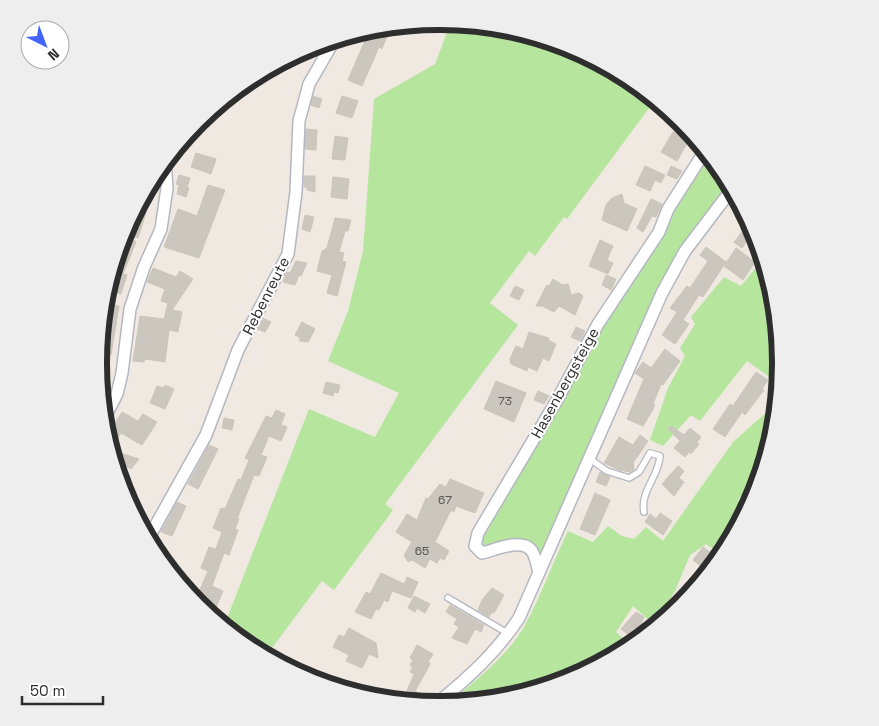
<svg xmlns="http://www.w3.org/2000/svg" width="879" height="726" font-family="'Space Grotesk',sans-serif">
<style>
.green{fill:#b6e59e}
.building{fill:#cbc7bf;stroke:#cbc5ba}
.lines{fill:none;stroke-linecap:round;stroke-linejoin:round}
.lane-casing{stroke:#b4b7c1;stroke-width:8}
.street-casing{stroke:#b4b7c1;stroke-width:14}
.lane{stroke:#fff;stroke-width:5.5}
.street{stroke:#fff;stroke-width:11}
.labels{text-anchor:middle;stroke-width:4;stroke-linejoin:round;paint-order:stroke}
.number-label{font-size:12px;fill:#555452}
.street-label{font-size:15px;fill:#2e2e2e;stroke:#fff}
.rim{fill:none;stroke:#2e2e2e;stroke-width:6}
</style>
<rect width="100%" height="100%" fill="#efe9e1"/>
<!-- green -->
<g class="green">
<polygon points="451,22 506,28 571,47 630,79 655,100 567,219 564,217 535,256 529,251 490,303 518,325 385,504 393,510 334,590 322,581 266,656 249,647 224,626 309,409 375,437 399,393 328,361 348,311 363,251 374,99 435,64"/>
<polygon points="706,152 724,173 730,185 681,252 539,565 531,544 483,550 477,545 480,534"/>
<path d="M 759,245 C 773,290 784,336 779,384 L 747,361 L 700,421 L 691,415 L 663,446 L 650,440 L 668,388 L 685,356 L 680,348 L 695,324 L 691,317 L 724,277 L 741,286 L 762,260 L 755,251 Z"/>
<path d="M 778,397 L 775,430 L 765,462 L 738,500 L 747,510 L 723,553 L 722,555 L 706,544 L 690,555 L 675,591 L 654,625 L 633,606 L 616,632 L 631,646 L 570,679 L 506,698 L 447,704 C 474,682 507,657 525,625 C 541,596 553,562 568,531 L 593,542 L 608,526 L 622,536 L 634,539 L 646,527 L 663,541 L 733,442 L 769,410 Z"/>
</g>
<!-- building -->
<g class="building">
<polygon points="380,27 389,31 382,49 379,47 362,86 348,80 370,29"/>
<polygon points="313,96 322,99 319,108 311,105"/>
<polygon points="342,96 358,101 352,118 336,113"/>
<polygon points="686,128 692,135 677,161 661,152 673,132 681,136"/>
<polygon points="306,129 317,130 316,150 305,149"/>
<polygon points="335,136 348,138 345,160 332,159"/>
<polygon points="196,153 216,159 211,174 191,167"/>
<polygon points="645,166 665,175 661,183 655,180 650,191 636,185"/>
<polygon points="671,166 682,171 677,179 667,175"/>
<polygon points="179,175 190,178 187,187 176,184"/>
<polygon points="304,176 315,176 315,192 307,190 307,187 304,187"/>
<polygon points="333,177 349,179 347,199 331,197"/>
<polygon points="179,185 189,188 186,197 177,194"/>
<polygon points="208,185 225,190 199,258 164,247 178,209 197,216"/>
<polygon points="622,194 624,203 637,209 627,231 602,220 606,205 612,198"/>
<polygon points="143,197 150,200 138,238 133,236 131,238 136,242 123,274 127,275 121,294 106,289 117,264 114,263 124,232"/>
<polygon points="651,199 662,204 656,217 652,216 643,232 637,228"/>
<polygon points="305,215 314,217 310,232 302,229"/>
<polygon points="335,218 351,220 348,231 345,231 339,252 344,253 342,261 346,262 337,296 327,293 332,275 317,271 322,251 327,248"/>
<polygon points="750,222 754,230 742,248 734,242"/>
<polygon points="600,240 613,246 607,260 613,263 608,274 589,266"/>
<polygon points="706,247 726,262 703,297 699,295 683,320 689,324 675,344 662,335 677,312 670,308 687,286 690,288 708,261 700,255"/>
<polygon points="736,248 755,262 743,280 724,266"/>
<polygon points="296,261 307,263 301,276 299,275 295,285 283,282 287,272 290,273"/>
<polygon points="153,268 176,277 180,271 193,279 172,310 182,312 178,332 169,330 165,362 145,359 144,362 133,361 140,316 164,319 168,303 161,301 165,289 147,282"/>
<polygon points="606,275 616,279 611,290 602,285"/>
<polygon points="553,279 563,285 568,284 571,295 579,293 583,296 575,315 559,306 554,312 542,306 536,306 547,285 549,286"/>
<polygon points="515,286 524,290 519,300 510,296"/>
<polygon points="104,304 119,306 111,355 103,354 104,348 99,348"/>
<polygon points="263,318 271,322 265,332 257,329"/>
<polygon points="302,322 315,329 308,342 300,341 299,337 295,335"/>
<polygon points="576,327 585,331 580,341 571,337"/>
<polygon points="529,332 549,338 548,340 556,344 549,361 543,358 537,371 528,367 527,371 511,364 510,359 516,346 523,349"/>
<polygon points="665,349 680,361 663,385 661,384 653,404 655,405 652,411 643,426 627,419 644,379 635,373 643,362 651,368"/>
<polygon points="756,372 768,380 762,389 764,390 745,415 742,412 725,437 713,429 730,404 733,406"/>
<polygon points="496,381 526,393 514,422 484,409"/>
<polygon points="326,382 340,385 338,393 334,392 333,396 323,393"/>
<polygon points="165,385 174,389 165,409 150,403 157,386 164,388"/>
<polygon points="538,391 549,396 544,404 534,400"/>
<polygon points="276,410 285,414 281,425 287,427 281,441 269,436 261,455 267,457 259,476 254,475 237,519 239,519 235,529 238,530 229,555 224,553 212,586 223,591 214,612 212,611 210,615 195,601 208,571 201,568 209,547 216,549 222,532 213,528 221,508 225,509 238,479 241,480 249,460 245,458 266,416 272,418"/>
<polygon points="122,412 138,421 143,414 157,422 142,445 121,433 111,450 139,459 131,469 112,457 106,437"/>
<polygon points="224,418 234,420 232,430 222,428"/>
<polygon points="671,426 684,435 690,428 701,437 697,442 699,444 691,454 689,452 685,457 674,448 680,441 668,429"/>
<polygon points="640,435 648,441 633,463 634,469 630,472 619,470 604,463 619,437 633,445"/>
<polygon points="209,445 218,449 198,489 188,484"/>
<polygon points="678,466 684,471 679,478 684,482 674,496 662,484"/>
<polygon points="600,472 610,477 606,486 596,482"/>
<polygon points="450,479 484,493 475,513 456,506 454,512 451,510 435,542 449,551 444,560 440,558 437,563 430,559 425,568 412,560 408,562 404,555 412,542 396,532 407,514 417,520 426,498 428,499 440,484 446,487"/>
<polygon points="595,493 610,500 595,535 580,529"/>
<polygon points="177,502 186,506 172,536 161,532"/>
<polygon points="660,513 672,521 663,535 645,522 650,514 656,519"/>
<polygon points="703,547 719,559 708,572 693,560"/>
<polygon points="381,573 404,584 407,577 418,582 411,598 392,591 388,602 384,600 379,610 376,609 371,619 355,612 366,592 370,594"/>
<polygon points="492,588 504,595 494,613 492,612 489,617 478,610 482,600"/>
<polygon points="414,596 430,604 425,613 417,608 415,612 408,608"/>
<polygon points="450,605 484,625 481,632 475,629 467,644 452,638 459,627 454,624 457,619 446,612"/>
<polygon points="636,612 644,617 638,630 644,635 637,641 621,629"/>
<polygon points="349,628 376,643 378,658 369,654 362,668 346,661 349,655 333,647 339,635 344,637"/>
<polygon points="417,645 433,654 428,662 430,663 428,668 415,691 417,692 413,702 382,699 386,690 404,698 414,674 410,672 413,667 410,665 413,660 410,658"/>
</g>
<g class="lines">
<defs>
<g id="lane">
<path d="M 590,459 L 607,471 L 629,478 L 639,472 L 650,453 L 660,456 C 659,476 640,491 644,512"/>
<polyline points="448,598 509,634"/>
</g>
<g id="street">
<polyline points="103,421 117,394 122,373 130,309 144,267 161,229 167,188 165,161"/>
<polyline points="148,539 206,435 238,350 288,254 296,192 299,121 309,84 335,39"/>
<path d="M 539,572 C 537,566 536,558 533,553 C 525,536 495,550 482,553 L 475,546 L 478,533 L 557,400 L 598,324 L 659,232 L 668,209 L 705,151"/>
<path d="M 436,704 C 468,678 496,653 519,618 L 662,293 L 685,251 L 732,189"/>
</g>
</defs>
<!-- lane casing -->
<use href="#lane" class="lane-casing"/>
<!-- street casing -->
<use href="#street" class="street-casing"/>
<!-- lane -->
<use href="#lane" class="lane"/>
<!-- street -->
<use href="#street" class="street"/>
</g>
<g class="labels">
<!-- number labels -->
<g class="number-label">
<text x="505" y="405">73</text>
<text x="445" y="504">67</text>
<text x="422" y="555">65</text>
</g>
<!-- street labels -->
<g class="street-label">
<text transform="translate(266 296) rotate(-63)" y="5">Rebenreute</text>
<text transform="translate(565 383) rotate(-61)" y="5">Hasenbergsteige</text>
</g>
</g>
<!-- crop -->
<path d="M0 0H879V726H0ZM439 30H440A332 332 0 0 1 772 362V364A332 332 0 0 1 440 696H439A332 332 0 0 1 107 364V362A332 332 0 0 1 439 30Z" fill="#eee" fill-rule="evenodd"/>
<path class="rim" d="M439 30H440A332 332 0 0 1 772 362V364A332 332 0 0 1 440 696H439A332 332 0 0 1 107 364V362A332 332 0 0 1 439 30Z"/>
<!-- north arrow -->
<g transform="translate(45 45) rotate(138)"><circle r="24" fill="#ffffff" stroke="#ababab"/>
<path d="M0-4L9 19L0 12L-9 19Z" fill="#4264fb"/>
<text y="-8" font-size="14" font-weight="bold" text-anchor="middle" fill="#2e2e2e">N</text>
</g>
<!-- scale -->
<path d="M22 696v8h81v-8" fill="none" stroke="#2e2e2e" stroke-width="2.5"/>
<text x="30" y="696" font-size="15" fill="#2e2e2e" stroke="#ffffff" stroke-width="4" paint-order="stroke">50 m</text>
</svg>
